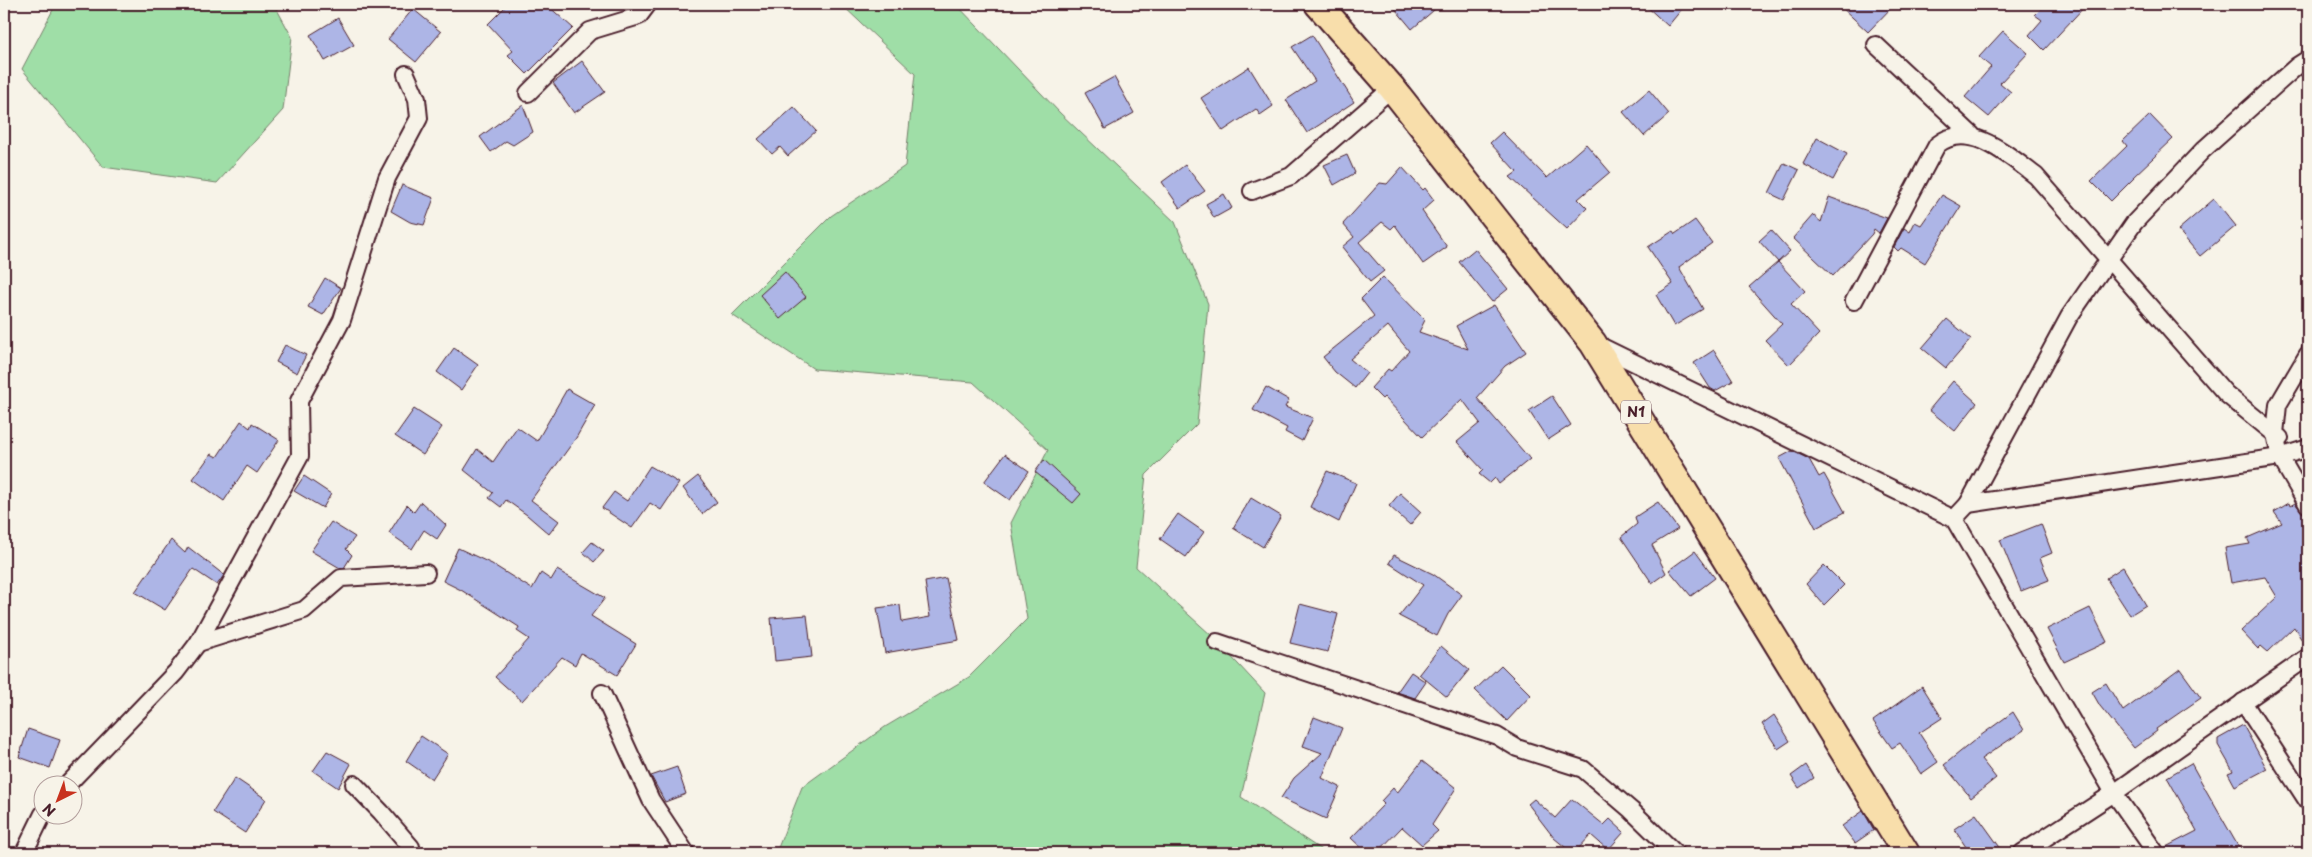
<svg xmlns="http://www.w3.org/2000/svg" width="2312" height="857" font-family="'Playpen Sans',sans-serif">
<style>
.green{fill:#9fdea7;stroke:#747e69}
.building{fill:#adb5e6;stroke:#4a1f2b}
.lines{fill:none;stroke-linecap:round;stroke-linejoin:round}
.minor-casing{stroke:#4a1f2b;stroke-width:20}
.trunk-casing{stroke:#4a1f2b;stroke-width:30}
.minor{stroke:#f7f3e8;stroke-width:16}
.trunk{stroke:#f8deab;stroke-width:26}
.labels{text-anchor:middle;stroke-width:5;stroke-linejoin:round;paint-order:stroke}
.shield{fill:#f7f3e8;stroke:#7e5f64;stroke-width:1}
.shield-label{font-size:14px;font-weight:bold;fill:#4a1f2b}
</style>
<rect width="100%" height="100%" fill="#f7f3e8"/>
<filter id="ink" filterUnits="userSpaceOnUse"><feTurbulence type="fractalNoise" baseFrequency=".02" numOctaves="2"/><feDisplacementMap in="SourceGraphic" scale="10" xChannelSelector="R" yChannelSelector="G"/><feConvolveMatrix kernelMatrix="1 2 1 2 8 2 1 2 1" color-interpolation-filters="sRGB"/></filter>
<g filter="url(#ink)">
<!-- green -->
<g class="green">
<polygon points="56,4 274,4 292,37 283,110 217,183 103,167 22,69"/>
<polygon points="841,4 956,4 1060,113 1175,222 1208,304 1197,424 1146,475 1136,567 1211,635 1265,693 1241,797 1326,853 776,853 802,787 885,727 969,677 1027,619 1011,523 1048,450 973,382 814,369 732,315 831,216 905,166 915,74"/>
</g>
<!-- building -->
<g class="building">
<polygon points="508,4 546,4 573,28 527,74 508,55 513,51 488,24"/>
<polygon points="1391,4 1441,4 1412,29"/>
<polygon points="1644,4 1686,4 1668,26"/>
<polygon points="1838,4 1895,4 1868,32"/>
<polygon points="2046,4 2087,4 2044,50 2029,35 2042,20 2035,15"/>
<polygon points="413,9 441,32 416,62 388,39"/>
<polygon points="338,18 354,45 325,61 310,35"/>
<polygon points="2003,31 2028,53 2000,83 2011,92 1989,117 1965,97 1991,67 1979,57"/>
<polygon points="1312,35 1354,102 1307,133 1286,100 1315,81 1292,47"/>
<polygon points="582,61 605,92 574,113 553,83"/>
<polygon points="1249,67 1273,106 1260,115 1256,109 1223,131 1201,98"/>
<polygon points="1114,77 1134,113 1105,129 1085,93"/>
<polygon points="1649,90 1669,114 1644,136 1623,112"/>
<polygon points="523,105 533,132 513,145 506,141 491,152 480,137"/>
<polygon points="794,107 816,131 788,156 780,147 772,154 758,139"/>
<polygon points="2150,115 2173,139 2133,177 2134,178 2111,201 2091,181 2127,146 2123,141"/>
<polygon points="1502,132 1547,178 1586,144 1610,172 1578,199 1587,208 1567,229 1510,177 1517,172 1490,143"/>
<polygon points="1817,138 1847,154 1833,180 1803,164"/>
<polygon points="1347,155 1355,173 1334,185 1324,165"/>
<polygon points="1784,163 1799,170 1784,200 1769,193"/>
<polygon points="1185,165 1205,191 1180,208 1162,182"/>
<polygon points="1402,167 1423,190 1425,188 1434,200 1422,211 1447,247 1423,264 1395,225 1391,229 1382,222 1359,242 1384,271 1370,282 1342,247 1354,237 1343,224 1380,183 1387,184"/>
<polygon points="402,185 434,198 424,225 410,222 391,211"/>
<polygon points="1224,194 1232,208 1214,218 1206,204"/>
<polygon points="1942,195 1961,206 1925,263 1901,248 1898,251 1894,247 1904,228 1910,232 1915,222 1921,225"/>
<polygon points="1829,197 1887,218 1879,233 1874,229 1872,234 1833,276 1793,238 1813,215 1821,222"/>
<polygon points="2214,199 2236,226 2200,256 2178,230"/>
<polygon points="1695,220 1712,243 1679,267 1703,309 1674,326 1656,295 1673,284 1648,247 1673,231 1675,234"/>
<polygon points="1771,230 1790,251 1778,262 1759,241"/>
<polygon points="1475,249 1508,289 1492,302 1459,262"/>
<polygon points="1778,262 1805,291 1791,304 1819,334 1789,365 1765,340 1782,324 1749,287"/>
<polygon points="785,272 806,297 780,319 760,295"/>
<polygon points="1383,277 1425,320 1419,332 1468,349 1456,326 1494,305 1526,352 1505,366 1477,398 1530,459 1499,484 1495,478 1490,483 1479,474 1483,470 1457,442 1480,423 1462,399 1422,437 1384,397 1382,399 1371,388 1388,369 1391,371 1409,351 1388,326 1350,359 1367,373 1355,388 1335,372 1323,357 1374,316 1361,299"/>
<polygon points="325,278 341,288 323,315 308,307"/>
<polygon points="1947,319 1971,339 1946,368 1922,348"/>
<polygon points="285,345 306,355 297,373 276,362"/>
<polygon points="454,348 478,365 461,390 437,372"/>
<polygon points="1714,350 1733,381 1715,391 1710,388 1694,363"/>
<polygon points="1953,381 1977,403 1955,431 1929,410"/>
<polygon points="1266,387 1289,400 1285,407 1313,418 1302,441 1285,432 1287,428 1253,410"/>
<polygon points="567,389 595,405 576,438 531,500 559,521 549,534 527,515 506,500 501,507 489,498 493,493 464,470 477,449 493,462 517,427 537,441"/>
<polygon points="1552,396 1571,425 1548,440 1529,411"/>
<polygon points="414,409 442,427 423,455 395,436"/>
<polygon points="241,421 250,428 252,423 279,440 257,473 247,466 224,501 193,479 211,454 217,457"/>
<polygon points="1792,451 1809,459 1819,477 1824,474 1845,512 1816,528 1779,458"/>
<polygon points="1005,454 1029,471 1010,500 984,482"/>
<polygon points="1044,460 1081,494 1073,503 1035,472"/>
<polygon points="650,466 679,483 661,510 650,503 632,528 602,508 614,492 627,501"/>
<polygon points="1327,471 1356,483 1339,522 1310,507"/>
<polygon points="304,476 331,494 323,508 294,491"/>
<polygon points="698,476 717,502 702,514 683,488"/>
<polygon points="1400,493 1421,512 1410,525 1389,506"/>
<polygon points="1251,498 1281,516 1263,547 1233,528"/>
<polygon points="421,502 446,525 437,539 424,530 412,549 389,533 407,505 414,512"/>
<polygon points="1658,502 1678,529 1652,545 1666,573 1652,583 1621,537 1637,524 1635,517"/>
<polygon points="2289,503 2290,506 2295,503 2303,513 2308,515 2308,647 2306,647 2294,627 2268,652 2261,646 2258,649 2241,631 2277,597 2265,577 2231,583 2225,548 2250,544 2247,538 2282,523 2274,512"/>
<polygon points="1178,514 1204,532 1186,557 1160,539"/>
<polygon points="331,522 355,537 346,549 352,555 344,568 340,568 311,551"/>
<polygon points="2041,524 2052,553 2040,558 2049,580 2021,591 2000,540"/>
<polygon points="171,540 185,553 188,547 224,575 217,585 193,569 165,610 135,592"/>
<polygon points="592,542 604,551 594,562 583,552"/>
<polygon points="458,548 492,564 532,589 541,573 551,580 557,570 605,598 591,616 636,644 617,675 581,653 575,665 562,657 522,701 495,677 529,639 517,631 519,627 461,590 443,581"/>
<polygon points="1695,551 1715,578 1691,596 1669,570"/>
<polygon points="1394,555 1433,574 1462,595 1448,614 1437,636 1399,616 1423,585 1389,563"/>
<polygon points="1824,565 1844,585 1824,605 1806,584"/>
<polygon points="2123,567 2146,605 2130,615 2106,578"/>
<polygon points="946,578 959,640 885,653 877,608 900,605 902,622 930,617 925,582"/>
<polygon points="1300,604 1338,614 1328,652 1290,643"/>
<polygon points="2090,608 2107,642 2064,662 2047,629"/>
<polygon points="807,615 812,657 775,661 771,618"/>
<polygon points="1441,646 1469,670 1447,697 1419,674"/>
<polygon points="1501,665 1531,695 1507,721 1475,690"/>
<polygon points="2180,669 2201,698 2156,729 2157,731 2134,748 2100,706 2092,692 2106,683 2123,711"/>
<polygon points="1411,672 1426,682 1415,698 1397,692"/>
<polygon points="1922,686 1942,718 1919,733 1938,762 1921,774 1900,743 1892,748 1873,721"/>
<polygon points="2013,712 2024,730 1981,759 1996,778 1971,798 1944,765 1976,739"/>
<polygon points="1774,715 1790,741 1778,749 1762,724"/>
<polygon points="1314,717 1342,728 1322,778 1340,787 1326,819 1281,798 1294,778 1322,753 1303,746"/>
<polygon points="2243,725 2267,769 2235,786 2228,773 2233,771 2218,745 2218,739"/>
<polygon points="28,729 60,740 50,768 19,757"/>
<polygon points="421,736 448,754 432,779 406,761"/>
<polygon points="327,751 351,764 338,788 313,771"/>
<polygon points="1422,761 1456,788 1432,825 1438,831 1422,845 1402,827 1377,853 1367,853 1351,838 1384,804 1381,801 1393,788 1397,793"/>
<polygon points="2191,763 2207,792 2242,853 2166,853 2164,848 2197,831 2167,777"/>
<polygon points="1806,765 1814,778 1799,788 1791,776"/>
<polygon points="677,767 686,794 665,802 651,776"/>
<polygon points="235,778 266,799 245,833 213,812"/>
<polygon points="1534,799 1555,818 1572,799 1604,825 1610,819 1624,832 1608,850 1591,835 1577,850 1571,852 1554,838 1528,804"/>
<polygon points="1863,811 1874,830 1855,843 1842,826"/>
<polygon points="1976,814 2004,853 1970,853 1954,829"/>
</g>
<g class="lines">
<defs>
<g id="minor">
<polyline points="1876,45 1972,135"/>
<polyline points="528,93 590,31 639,16 648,4"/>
<polyline points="1252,191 1291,176 1392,88"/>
<path d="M 1854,301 L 1937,145 C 1969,119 2009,156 2036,176 L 2226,394 L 2275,434 L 2280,457 L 2308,505"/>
<polyline points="1596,344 1954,519 1968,504 2069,317 2134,223 2203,150 2297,66 2308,59"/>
<polyline points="2280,438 2275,434 2278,405 2308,354"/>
<polyline points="1968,504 2280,457 2308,448"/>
<polyline points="1954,519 2114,793 2156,853"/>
<polyline points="1217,642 1497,736 1517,748 1583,769 1631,810 1675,853"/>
<polyline points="198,643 304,610 341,578 426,573"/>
<polyline points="602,693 651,800 686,853"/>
<polyline points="2243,702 2308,802"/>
<polyline points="68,784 176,672 198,643 300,456 299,401 342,320 387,178 419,118 417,99 406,74"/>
<polyline points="354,784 381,812 411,847 412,853"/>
<polyline points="24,853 43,814"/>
<polyline points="2022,853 2114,793 2308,657"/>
</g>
<polyline id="trunk" points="1318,4 1392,88 1593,343 1906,853"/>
</defs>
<!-- minor casing -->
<use href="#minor" class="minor-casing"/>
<!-- trunk casing -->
<use href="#trunk" class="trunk-casing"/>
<!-- minor -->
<use href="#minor" class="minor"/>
<!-- trunk -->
<use href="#trunk" class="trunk"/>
</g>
</g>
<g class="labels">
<!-- shield labels -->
<rect class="shield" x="1621" y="400.5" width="30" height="23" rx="4"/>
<g class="shield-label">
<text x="1636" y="417">N1</text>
</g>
</g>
<!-- margin -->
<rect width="2312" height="857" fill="none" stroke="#f7f3e8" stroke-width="20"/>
<rect x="10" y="10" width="2292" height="837" fill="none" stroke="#4a1f2b" stroke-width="2" filter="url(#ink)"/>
<!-- north arrow -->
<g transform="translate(58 800) rotate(222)"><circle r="24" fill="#f7f3e8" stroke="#b29e9c"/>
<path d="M0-4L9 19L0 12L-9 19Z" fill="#c8321e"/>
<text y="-8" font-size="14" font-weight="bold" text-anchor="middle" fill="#4a1f2b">N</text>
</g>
</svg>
